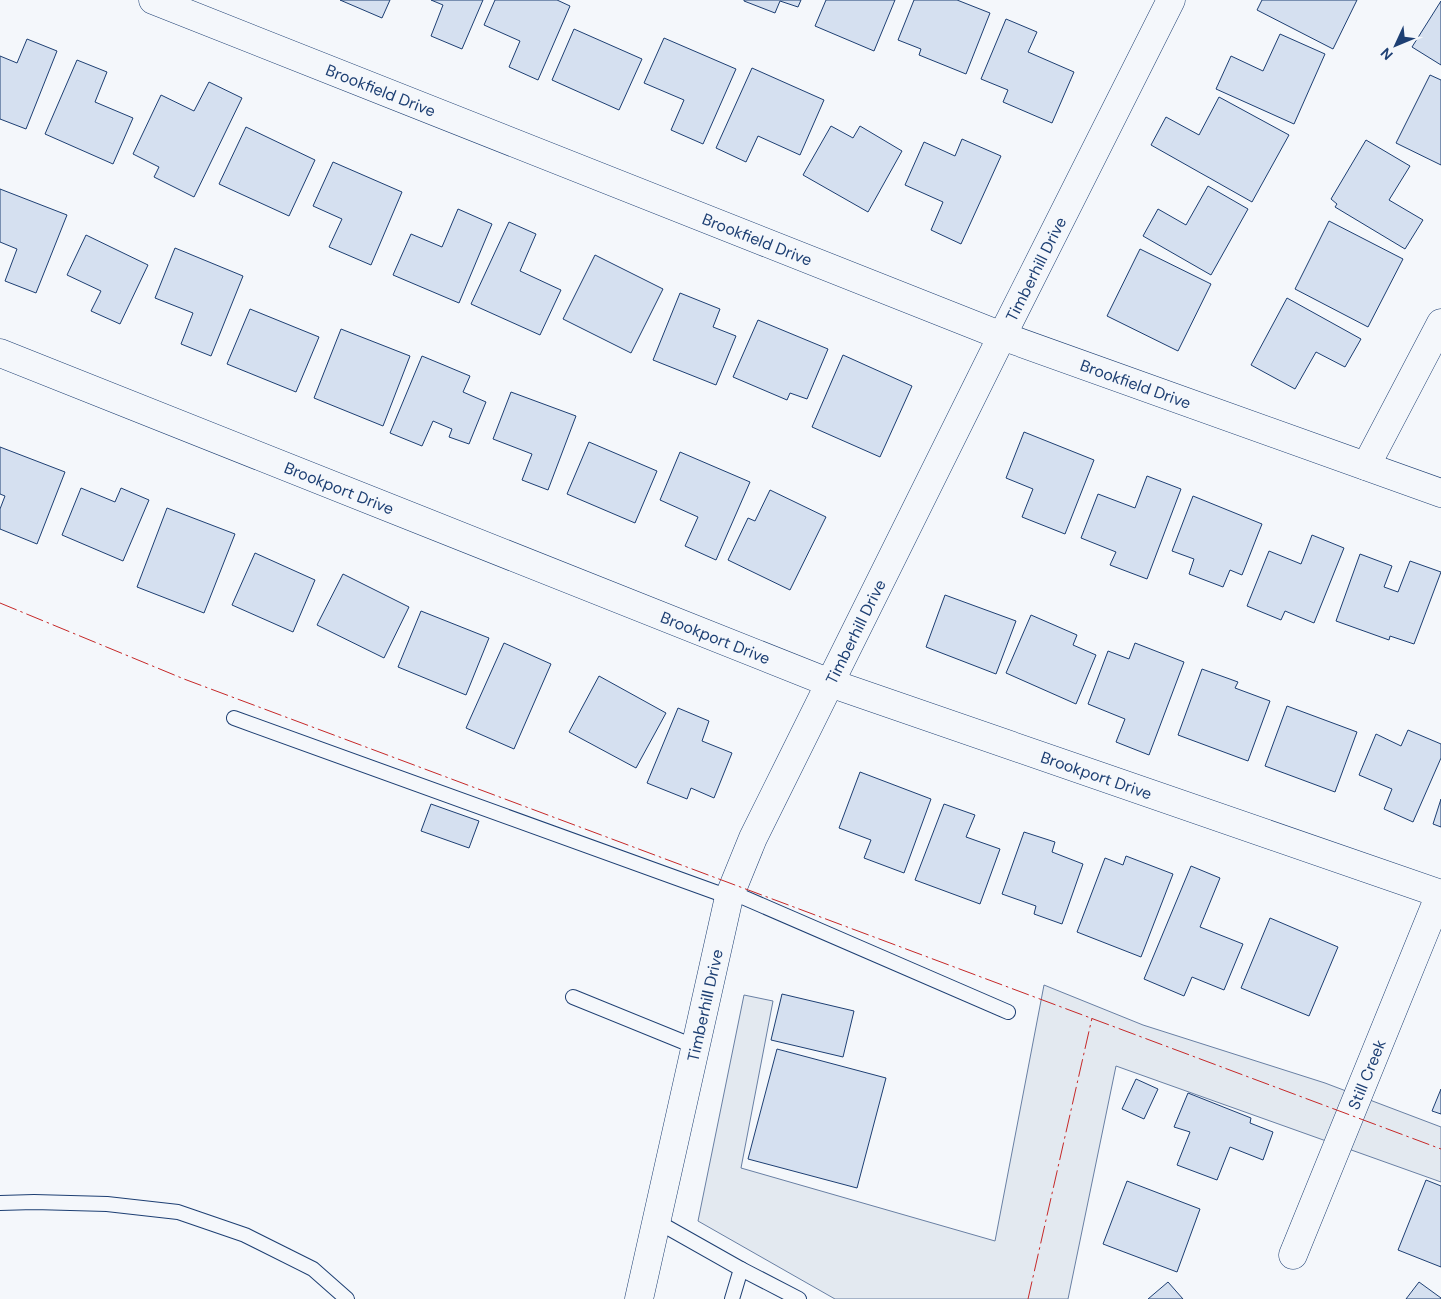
<svg xmlns="http://www.w3.org/2000/svg" width="1441" height="1299" font-family="'DM Sans',sans-serif">
<style>
.green{fill:#e3e9f0;stroke:#687fa3}
.building{fill:#d5e0f0;stroke:#1d3f73}
.lines{fill:none;stroke-linecap:round;stroke-linejoin:round}
.service-casing{stroke:#1d3f73;stroke-width:16}
.minor-casing{stroke:#1d3f73;stroke-width:29}
.tertiary-casing{stroke:#1d3f73;stroke-width:29}
.service{stroke:#f4f7fb;stroke-width:14}
.minor{stroke:#f4f7fb;stroke-width:28}
.tertiary{stroke:#f4f7fb;stroke-width:28}
.power{stroke:#c62828;stroke-width:1;stroke-dasharray:18 4 2.5 4;stroke-linecap:butt}
.labels{text-anchor:middle;stroke-width:4;stroke-linejoin:round;paint-order:stroke}
.street-label{font-size:16px;fill:#1d3f73;stroke:#f4f7fb}
</style>
<rect width="100%" height="100%" fill="#f4f7fb"/>
<!-- green -->
<polygon class="green" points="1044,985 1143,1025 1325,1083 1441,1127 1441,1182 1116,1066 1068,1299 835,1299 698,1221 744,995 773,1001 741,1168 995,1241"/>
<!-- building -->
<g class="building">
<polygon points="340,0 390,0 382,18"/>
<polygon points="431,0 483,0 462,49 431,36 443,5"/>
<polygon points="495,0 557,0 570,6 538,80 509,67 520,41 484,25"/>
<polygon points="744,0 801,0 798,7 780,1 775,13 744,1"/>
<polygon points="826,0 895,0 874,51 815,26"/>
<polygon points="914,0 957,0 990,13 966,74 919,55 921,49 898,40"/>
<polygon points="1262,0 1357,0 1333,49 1257,10"/>
<polygon points="1441,1 1441,65 1412,47"/>
<polygon points="1006,19 1037,32 1028,52 1074,72 1052,123 1003,102 1008,90 981,79"/>
<polygon points="574,29 642,59 619,110 552,80"/>
<polygon points="1280,34 1325,54 1294,124 1216,89 1231,56 1263,71"/>
<polygon points="664,38 736,69 703,144 671,130 684,100 644,83"/>
<polygon points="27,39 57,51 26,129 0,119 0,56 17,63"/>
<polygon points="77,60 107,72 95,102 133,118 113,164 45,134"/>
<polygon points="752,68 824,100 800,155 758,136 746,162 716,148"/>
<polygon points="1430,75 1441,80 1441,165 1396,143"/>
<polygon points="209,82 242,98 194,197 154,177 159,167 133,154 161,95 194,111"/>
<polygon points="1219,97 1289,135 1252,202 1151,145 1166,117 1199,135"/>
<polygon points="831,126 853,138 860,126 902,151 868,212 803,175"/>
<polygon points="246,127 315,160 289,216 219,184"/>
<polygon points="962,139 1001,156 961,244 931,230 943,202 905,185 924,142 955,156"/>
<polygon points="1366,140 1410,166 1389,200 1423,220 1405,249 1335,207 1337,204 1331,199"/>
<polygon points="333,162 402,192 371,265 329,247 342,219 313,206"/>
<polygon points="1208,186 1248,209 1211,275 1143,236 1158,209 1186,225"/>
<polygon points="0,189 67,215 36,293 5,281 17,249 0,242"/>
<polygon points="458,209 492,224 459,303 393,275 411,234 442,247"/>
<polygon points="1329,221 1403,259 1368,327 1295,289"/>
<polygon points="509,222 536,234 520,271 561,290 540,335 471,304"/>
<polygon points="86,235 148,265 120,324 91,311 101,291 67,275"/>
<polygon points="175,248 243,276 211,356 181,344 193,313 155,298"/>
<polygon points="1140,249 1211,284 1178,351 1107,316"/>
<polygon points="595,255 663,289 631,353 563,319"/>
<polygon points="680,293 720,309 713,327 736,336 716,385 653,360"/>
<polygon points="1287,298 1361,339 1345,367 1316,352 1295,389 1251,365"/>
<polygon points="250,309 319,337 296,392 227,364"/>
<polygon points="758,320 828,349 807,399 790,393 787,400 733,377"/>
<polygon points="341,329 410,356 383,426 314,398"/>
<polygon points="843,355 912,386 880,457 812,427"/>
<polygon points="422,356 470,376 463,392 486,402 469,444 449,437 452,429 433,421 422,446 390,433"/>
<polygon points="511,392 576,416 548,490 522,480 532,454 493,439"/>
<polygon points="1024,432 1094,460 1065,534 1022,517 1033,489 1006,478"/>
<polygon points="589,442 657,471 635,523 567,494"/>
<polygon points="0,447 65,472 37,544 0,529 0,509 5,496 0,494"/>
<polygon points="680,452 750,482 716,560 685,546 698,517 660,500"/>
<polygon points="1147,476 1181,489 1147,579 1110,565 1116,552 1081,538 1098,494 1135,508"/>
<polygon points="81,488 115,502 121,488 149,500 123,561 62,535"/>
<polygon points="770,490 826,517 790,590 728,560 748,518 755,521"/>
<polygon points="1193,496 1262,524 1242,575 1230,570 1223,587 1189,574 1194,559 1172,551"/>
<polygon points="167,508 235,534 204,613 137,587"/>
<polygon points="1312,535 1344,548 1314,623 1285,611 1281,620 1247,606 1269,551 1301,564"/>
<polygon points="255,553 315,580 293,632 232,605"/>
<polygon points="1360,554 1392,566 1384,587 1398,592 1410,561 1441,572 1414,644 1390,636 1389,640 1336,621"/>
<polygon points="343,574 409,607 384,658 317,625"/>
<polygon points="945,595 1016,621 996,674 926,647"/>
<polygon points="421,611 489,638 466,695 398,667"/>
<polygon points="1031,615 1077,635 1073,645 1096,655 1076,704 1006,673"/>
<polygon points="504,643 551,664 514,749 466,728"/>
<polygon points="1135,643 1184,662 1149,755 1116,742 1125,719 1088,704 1108,651 1129,659"/>
<polygon points="1202,669 1238,682 1235,688 1270,701 1248,761 1178,735"/>
<polygon points="599,676 666,713 636,768 569,732"/>
<polygon points="1287,706 1357,732 1335,792 1265,766"/>
<polygon points="678,708 709,721 702,741 732,753 714,798 691,788 687,799 647,783"/>
<polygon points="1408,730 1441,744 1441,758 1413,822 1384,809 1392,789 1359,775 1376,734 1401,746"/>
<polygon points="860,772 931,799 904,873 864,858 871,840 839,828"/>
<polygon points="1441,799 1441,827 1433,824"/>
<polygon points="431,804 479,821 469,848 421,831"/>
<polygon points="944,804 975,815 966,837 1000,849 980,904 915,880"/>
<polygon points="1024,832 1055,842 1052,852 1083,864 1062,924 1034,914 1036,906 1002,894"/>
<polygon points="1126,856 1173,874 1141,957 1077,932 1105,858 1123,865"/>
<polygon points="1191,866 1220,878 1200,927 1243,944 1224,990 1192,977 1184,996 1144,979"/>
<polygon points="1270,918 1338,947 1309,1016 1241,988"/>
<polygon points="782,994 854,1011 843,1057 771,1040"/>
<polygon points="777,1049 886,1078 857,1188 748,1159"/>
<polygon points="1136,1079 1158,1089 1144,1119 1122,1109"/>
<polygon points="1441,1089 1441,1114 1432,1111"/>
<polygon points="1188,1093 1251,1118 1250,1123 1273,1132 1263,1160 1230,1147 1217,1180 1177,1165 1190,1132 1174,1127"/>
<polygon points="1426,1180 1441,1186 1441,1267 1398,1250"/>
<polygon points="1127,1181 1200,1209 1177,1272 1103,1244"/>
<polygon points="1168,1282 1183,1299 1148,1299"/>
<polygon points="1419,1282 1441,1298 1441,1299 1406,1299"/>
</g>
<g class="lines">
<defs>
<g id="service">
<polyline points="234,718 729,897"/>
<polyline points="731,892 1008,1012"/>
<polyline points="573,997 696,1047"/>
<polyline points="0,1203 34,1202 107,1204 178,1212 245,1235 313,1269 347,1299"/>
<polyline points="656,1221 741,1269 732,1299"/>
<polyline points="741,1269 799,1299"/>
</g>
<g id="minor">
<path id="s1" d="M 153,0 L 1002,336 L 1441,493"/>
<path id="s2" d="M 0,353 L 830,683 L 1441,894"/>
<polyline points="1366,466 1441,323"/>
<path id="s3" d="M 1293,1255 L 1440,894"/>
</g>
<g id="tertiary">
<path id="s4" d="M 639,1299 L 729,897 L 753,838 L 1002,336 L 1171,0"/>
</g>
</defs>
<!-- service casing -->
<use href="#service" class="service-casing"/>
<!-- minor casing -->
<use href="#minor" class="minor-casing"/>
<!-- tertiary casing -->
<use href="#tertiary" class="tertiary-casing"/>
<!-- service -->
<use href="#service" class="service"/>
<!-- minor -->
<use href="#minor" class="minor"/>
<!-- tertiary -->
<use href="#tertiary" class="tertiary"/>
<!-- power -->
<g class="power">
<polyline points="0,603 184,679 1441,1149"/>
<polyline points="1028,1299 1092,1018"/>
</g>
</g>
<g class="labels">
<!-- street labels -->
<g class="street-label">
<text dy="6" stroke="none"><textPath href="#s1" startOffset="245">Brookfield Drive</textPath></text>
<text dy="6" stroke="none"><textPath href="#s1" startOffset="650">Brookfield Drive</textPath></text>
<text dy="6" stroke="none"><textPath href="#s4" startOffset="1111">Timberhill Drive</textPath></text>
<text dy="6" stroke="none"><textPath href="#s1" startOffset="1055">Brookfield Drive</textPath></text>
<text dy="6" stroke="none"><textPath href="#s2" startOffset="365">Brookport Drive</textPath></text>
<text dy="6" stroke="none"><textPath href="#s4" startOffset="706">Timberhill Drive</textPath></text>
<text dy="6" stroke="none"><textPath href="#s2" startOffset="770">Brookport Drive</textPath></text>
<text dy="6" stroke="none"><textPath href="#s2" startOffset="1175">Brookport Drive</textPath></text>
<text dy="6" stroke="none"><textPath href="#s4" startOffset="301">Timberhill Drive</textPath></text>
<text dy="6" stroke="none"><textPath href="#s3" startOffset="195">Still Creek</textPath></text>
</g>
</g>
<!-- north arrow -->
<g transform="translate(1396 45) rotate(226)" stroke="#f4f7fb" stroke-width="4" paint-order="stroke">
<path d="M0-4L9 19L0 12L-9 19Z" fill="#1d3f73"/>
<text y="-8" font-size="14" font-weight="bold" text-anchor="middle" fill="#1d3f73">N</text>
</g>
</svg>
